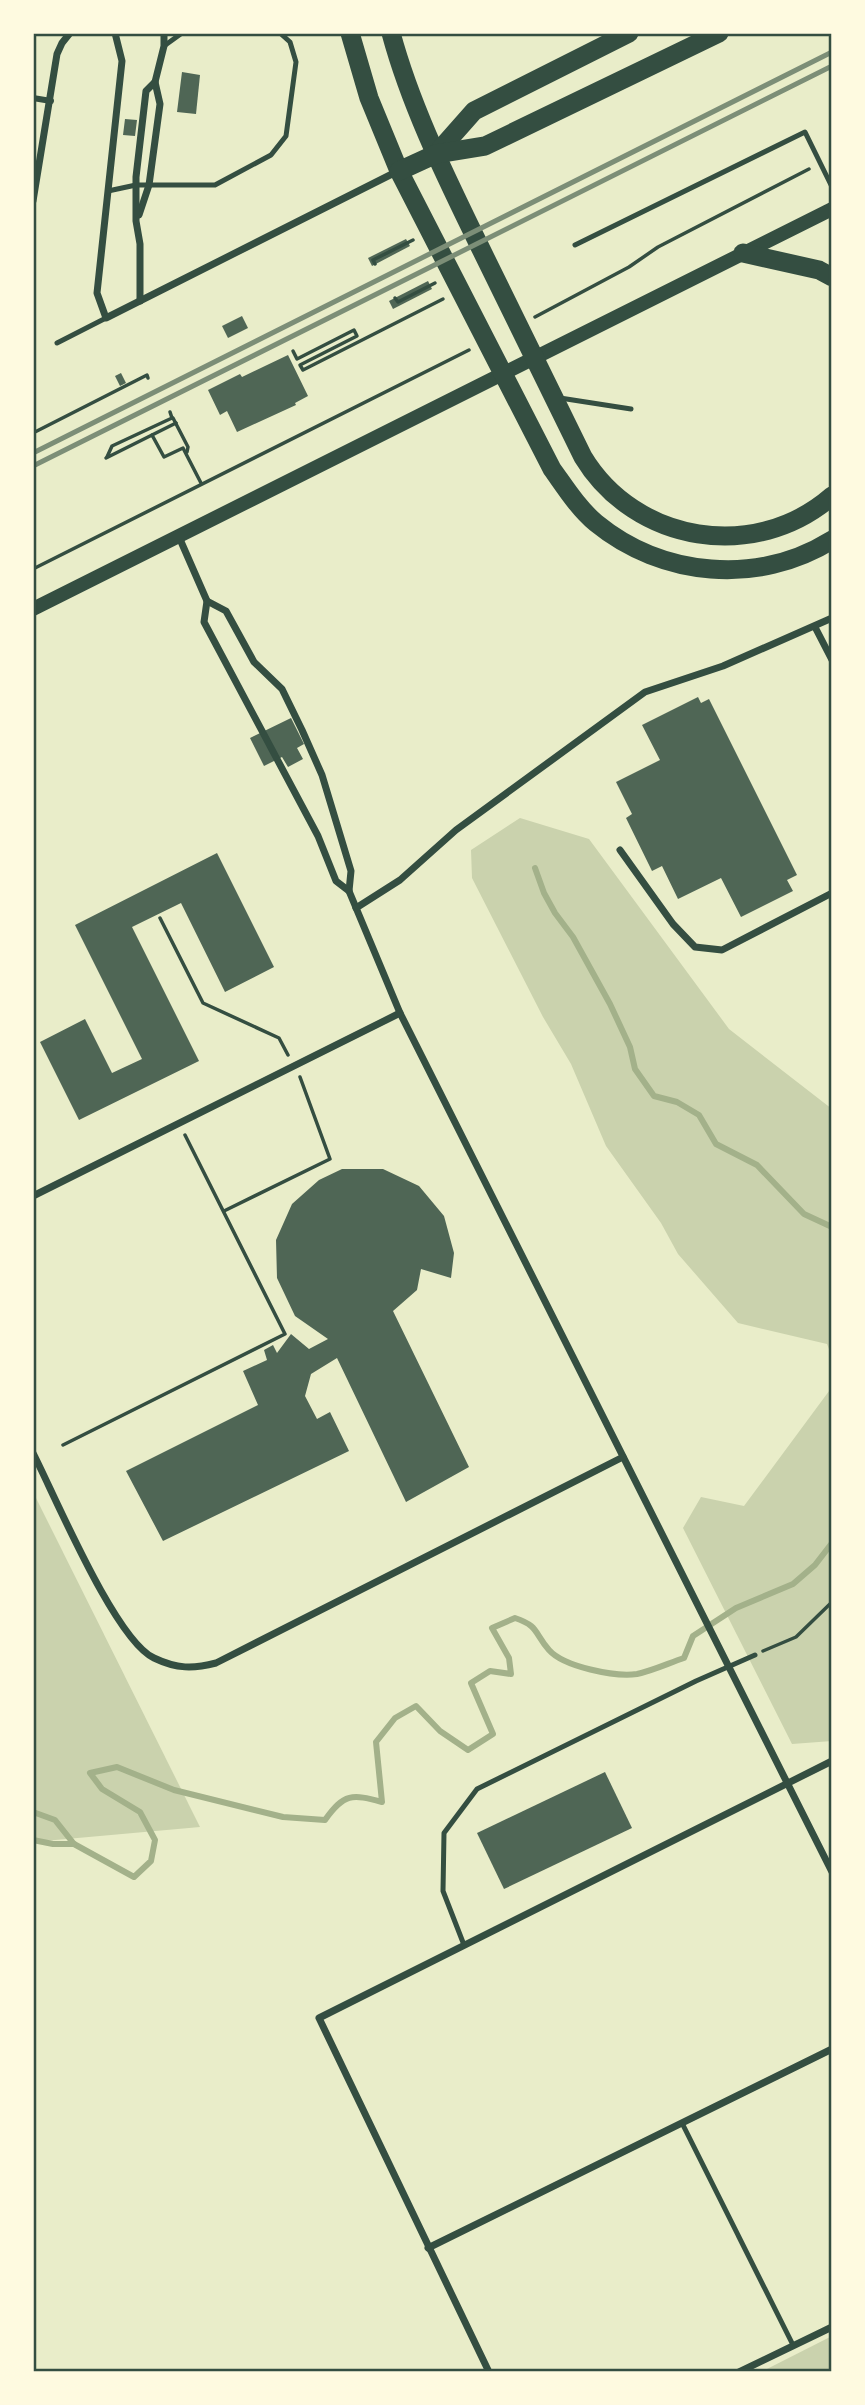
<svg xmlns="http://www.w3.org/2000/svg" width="865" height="2405" font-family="'Fira Sans',sans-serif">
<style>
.green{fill:#cad2ad}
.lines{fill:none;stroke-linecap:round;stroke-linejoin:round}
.stream{stroke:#a3b18a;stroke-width:6}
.building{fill:#4f6655}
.path{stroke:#344e41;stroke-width:3.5}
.service{stroke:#344e41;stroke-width:5}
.pedestrian{stroke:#344e41;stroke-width:6}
.minor{stroke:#344e41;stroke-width:7}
.secondary{stroke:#344e41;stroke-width:14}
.trunk{stroke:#344e41;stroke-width:19}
.rail{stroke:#7c8e77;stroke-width:5}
.neatline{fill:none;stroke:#344e41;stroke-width:2.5}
</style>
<rect width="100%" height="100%" fill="#e9edc9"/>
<!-- green -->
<g class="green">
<polygon points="520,818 589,839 729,1029 832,1109 832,1357 827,1344 738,1323 678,1254 661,1223 606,1146 571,1064 543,1017 472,878 471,850"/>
<polygon points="832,1387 832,1741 792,1744 683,1528 701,1497 744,1506"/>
<polygon points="33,1492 200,1827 33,1842"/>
<polygon points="832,2336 832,2372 761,2372"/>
</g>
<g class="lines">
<!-- stream -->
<g class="stream">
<polyline points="535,868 544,893 555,913 573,937 610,1004 630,1047 635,1069 654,1096 677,1102 699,1115 716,1144 757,1165 804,1214 832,1227"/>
<path d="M 33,1812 L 55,1820 L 74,1844 L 134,1877 L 151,1861 L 155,1840 L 140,1812 L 102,1789 L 90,1773 L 117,1767 L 174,1790 L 283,1817 L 325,1820 C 344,1793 352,1794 382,1802 L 376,1742 L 395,1718 L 416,1706 L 440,1731 L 468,1750 L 493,1734 L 471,1683 L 490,1671 L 511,1674 L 509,1658 L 492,1628 L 515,1618 C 539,1626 534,1633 549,1650 C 564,1667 615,1677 637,1674 C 652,1671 669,1663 684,1658 L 693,1636 L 736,1608 L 793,1584 L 815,1565 L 832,1543"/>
<polyline points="33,1840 53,1844 74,1844"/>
</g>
</g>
<!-- building -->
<g class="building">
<polygon points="182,72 200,75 196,114 177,112"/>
<polygon points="125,119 137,120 135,136 123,135"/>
<polygon points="406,239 410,246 372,266 368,258"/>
<polygon points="428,281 432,289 393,309 389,301"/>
<polygon points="242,316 248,328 228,338 222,326"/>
<polygon points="288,355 308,396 295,403 296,405 237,432 227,411 220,415 208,390 240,374 242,377"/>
<polygon points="121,373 126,383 120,386 115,376"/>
<polygon points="698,697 701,703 709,699 797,875 787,880 793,891 741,917 721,878 678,899 662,866 652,871 626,818 632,814 616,782 660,760 642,725"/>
<polygon points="291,718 304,744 297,748 303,759 288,767 282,757 264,766 250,738"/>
<polygon points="217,853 274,967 225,992 181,903 132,927 199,1061 79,1120 40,1042 85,1019 112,1073 142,1059 75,925"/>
<polygon points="342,1169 383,1169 419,1186 444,1216 454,1253 451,1278 421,1269 417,1290 393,1311 469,1467 406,1502 337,1358 311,1374 305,1396 317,1419 330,1412 349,1451 163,1541 126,1471 258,1405 243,1371 267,1360 264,1350 273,1345 277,1353 291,1334 309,1349 328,1339 295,1316 277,1278 276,1240 292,1204 319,1180"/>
<polygon points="605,1772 632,1828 504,1889 477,1833"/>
</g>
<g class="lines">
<!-- path -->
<g class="path">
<polyline points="375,264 373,260 413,240"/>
<polyline points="395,298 398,302 435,283"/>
<polyline points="535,317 629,267 658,247 809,169"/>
<polyline points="293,351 297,359 354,330 357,336 300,365 303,370 443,299"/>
<polyline points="173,418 188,447 187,452"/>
<polyline points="33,433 147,375 148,378"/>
<polyline points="152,435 176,423"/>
<polyline points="107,457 112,446 172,418 170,412"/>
<polyline points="106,458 152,435 164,457 183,448 201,483"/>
<polyline points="33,569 469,350"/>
<polyline points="160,918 203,1003 279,1038 288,1055"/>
<polyline points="224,1211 330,1159 300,1077"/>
<polyline points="63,1445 285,1334 185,1135"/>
<polyline points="763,1651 796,1637 832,1602"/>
</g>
<!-- service -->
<g class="service">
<polyline points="164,46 182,33"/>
<polyline points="108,191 136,185 215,185 271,155 286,136 296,62 290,42 280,33"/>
<polyline points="575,245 805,132 832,187"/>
<polyline points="57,343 106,318"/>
<polyline points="560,398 631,409"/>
<polyline points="464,1945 443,1891 444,1833 477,1789 696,1681 755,1655"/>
<polyline points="682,2123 793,2345"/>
</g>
<!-- pedestrian -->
<polyline class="pedestrian" points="33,98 51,101"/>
<!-- minor -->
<g class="minor">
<polyline points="115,33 122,61 97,293 106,318 398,171"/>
<polyline points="33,201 57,54 62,43 70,33"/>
<polyline points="139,215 149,185 160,104 155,82 164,46 164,33"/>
<polyline points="140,301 140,244 136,221 136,177 146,91 155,82"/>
<polyline points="179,537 207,601 204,622 318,836 336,881 349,891"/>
<polyline points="207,601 226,611 254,662 282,689 302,730 322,775 351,871 349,891 400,1013 832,1872"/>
<polyline points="815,627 832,660"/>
<polyline points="620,850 673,924 695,947 722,950 832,893"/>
<polyline points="356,908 400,880 456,830 645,692 723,666 832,618"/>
<polyline points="33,1196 400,1013"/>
<path d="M 33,1453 C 55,1496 115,1640 154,1658 C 177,1669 193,1669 216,1663 L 623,1457"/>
<polyline points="428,2248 832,2049"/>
<polyline points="489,2372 319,2018 832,1761"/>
<polyline points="739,2372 832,2327"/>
</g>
<!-- secondary -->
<polyline class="secondary" points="33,609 832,209"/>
<!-- trunk -->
<g class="trunk">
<path d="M 350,33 L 369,98 L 399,171 L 552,469 C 565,487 578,508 596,523 C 662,577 758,586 832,540"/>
<path d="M 391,33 C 411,107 446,177 479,245 C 514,316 548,387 583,457 C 635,543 755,563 832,496"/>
<polyline points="436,154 474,111 629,33"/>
<polyline points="399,171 436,154 485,146 719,33"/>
<polyline points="743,253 819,270 832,277"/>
</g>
<!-- rail -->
<g class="rail">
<polyline points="33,453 832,52"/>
<polyline points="33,466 832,66"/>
</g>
</g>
<!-- border -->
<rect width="865" height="2405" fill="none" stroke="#fefae0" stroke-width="70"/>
<rect x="35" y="35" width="795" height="2335" class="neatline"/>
</svg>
